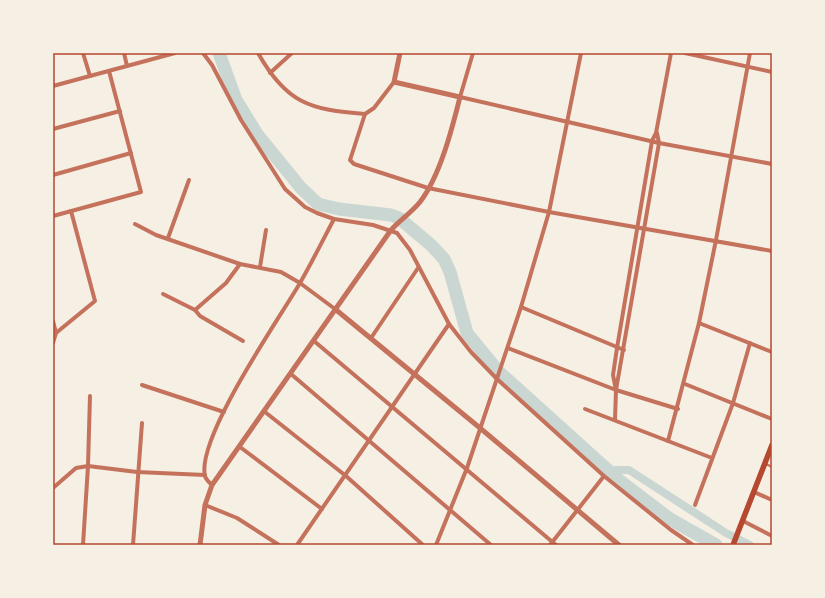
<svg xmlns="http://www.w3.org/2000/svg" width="825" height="598" font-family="Karla,sans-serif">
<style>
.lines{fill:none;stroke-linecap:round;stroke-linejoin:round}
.canal{stroke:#c9d6d2;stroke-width:8}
.river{stroke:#c9d6d2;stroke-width:13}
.service{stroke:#c5725c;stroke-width:2}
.minor{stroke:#c5725c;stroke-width:4}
.tertiary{stroke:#c5725c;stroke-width:5}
.secondary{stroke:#b5482f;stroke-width:5.5}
.neatline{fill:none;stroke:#b5482f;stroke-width:1.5}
</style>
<rect width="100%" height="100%" fill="#f6efe4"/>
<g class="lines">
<!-- canal -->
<polyline class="canal" points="608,470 629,470 726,533 750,545"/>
<!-- river -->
<polyline class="river" points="219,53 236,100 257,134 301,188 318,204 339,209 391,215 399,218 431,245 444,259 450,272 467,333 499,372 620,481 670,519 716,545"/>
<!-- service -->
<polyline class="service" points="766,464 772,467"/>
<!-- minor -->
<g class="minor">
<polyline points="83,53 90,76"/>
<polyline points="124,53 127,66"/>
<polyline points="203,53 212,65 241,120 285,189 305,207 317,213 334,219 373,225 397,233 410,250 449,324 471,352 497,379 604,476 671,530 693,545"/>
<path d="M 258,53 C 286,103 310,110 365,114"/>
<polyline points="473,53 460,97 659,143 772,164"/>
<polyline points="685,53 772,72"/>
<polyline points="270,73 292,53"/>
<polyline points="394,82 374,108 365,114 351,157 350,160 354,164 428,188 549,212 772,251"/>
<polyline points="53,86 175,53"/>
<polyline points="53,129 120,111"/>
<polyline points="53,175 131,153"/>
<polyline points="53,216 141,192 109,71"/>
<polyline points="135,224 156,235 240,264 281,272 300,283 335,309"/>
<polyline points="168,238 189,180"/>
<polyline points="260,267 266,230"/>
<polyline points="163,294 195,310 200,316 243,341"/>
<polyline points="521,307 624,350"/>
<polyline points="195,310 226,283 240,264"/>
<polyline points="53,321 56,333 53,343"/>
<polyline points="699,323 772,352"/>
<polyline points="56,333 95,301 71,211"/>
<polyline points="371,338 418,268"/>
<polyline points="314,341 556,545"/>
<polyline points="508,348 616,390 678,409"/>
<polyline points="291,374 491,545"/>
<polyline points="685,384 772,419"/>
<polyline points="142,385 224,412"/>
<polyline points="616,390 613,375 617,348 652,141 656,133 671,53"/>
<polyline points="585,409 712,458"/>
<polyline points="265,412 346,476 423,545"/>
<polyline points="615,420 616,390 659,143 657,133"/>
<polyline points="668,441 699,323 716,240 750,53"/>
<polyline points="240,447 322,509"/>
<path d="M 212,485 C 209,482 206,480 205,476 C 196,438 279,319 300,283 C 312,262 323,240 334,219"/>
<polyline points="53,488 76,468 88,466 137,472 205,475"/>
<polyline points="754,492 772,500"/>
<polyline points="205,505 237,518 279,545"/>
<polyline points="695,505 733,403 750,343"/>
<polyline points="743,521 772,536"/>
<polyline points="83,545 88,466 90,396"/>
<polyline points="133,545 142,423"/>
<polyline points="297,545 449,324"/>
<polyline points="436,545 467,468 521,307 549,212 581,53"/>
<polyline points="550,545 604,476"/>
</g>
<!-- tertiary -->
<g class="tertiary">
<polyline points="335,309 480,428 619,545"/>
<path d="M 200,545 L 205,505 L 212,485 L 391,230 C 400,220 411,213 420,202 C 440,176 452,129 460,97 L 394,82 L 400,53"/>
</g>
<!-- secondary -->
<polyline class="secondary" points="733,545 772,445"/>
</g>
<!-- border -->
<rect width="825" height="598" fill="none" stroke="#f6efe4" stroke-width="108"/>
<rect x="54" y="54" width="717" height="490" class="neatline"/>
</svg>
